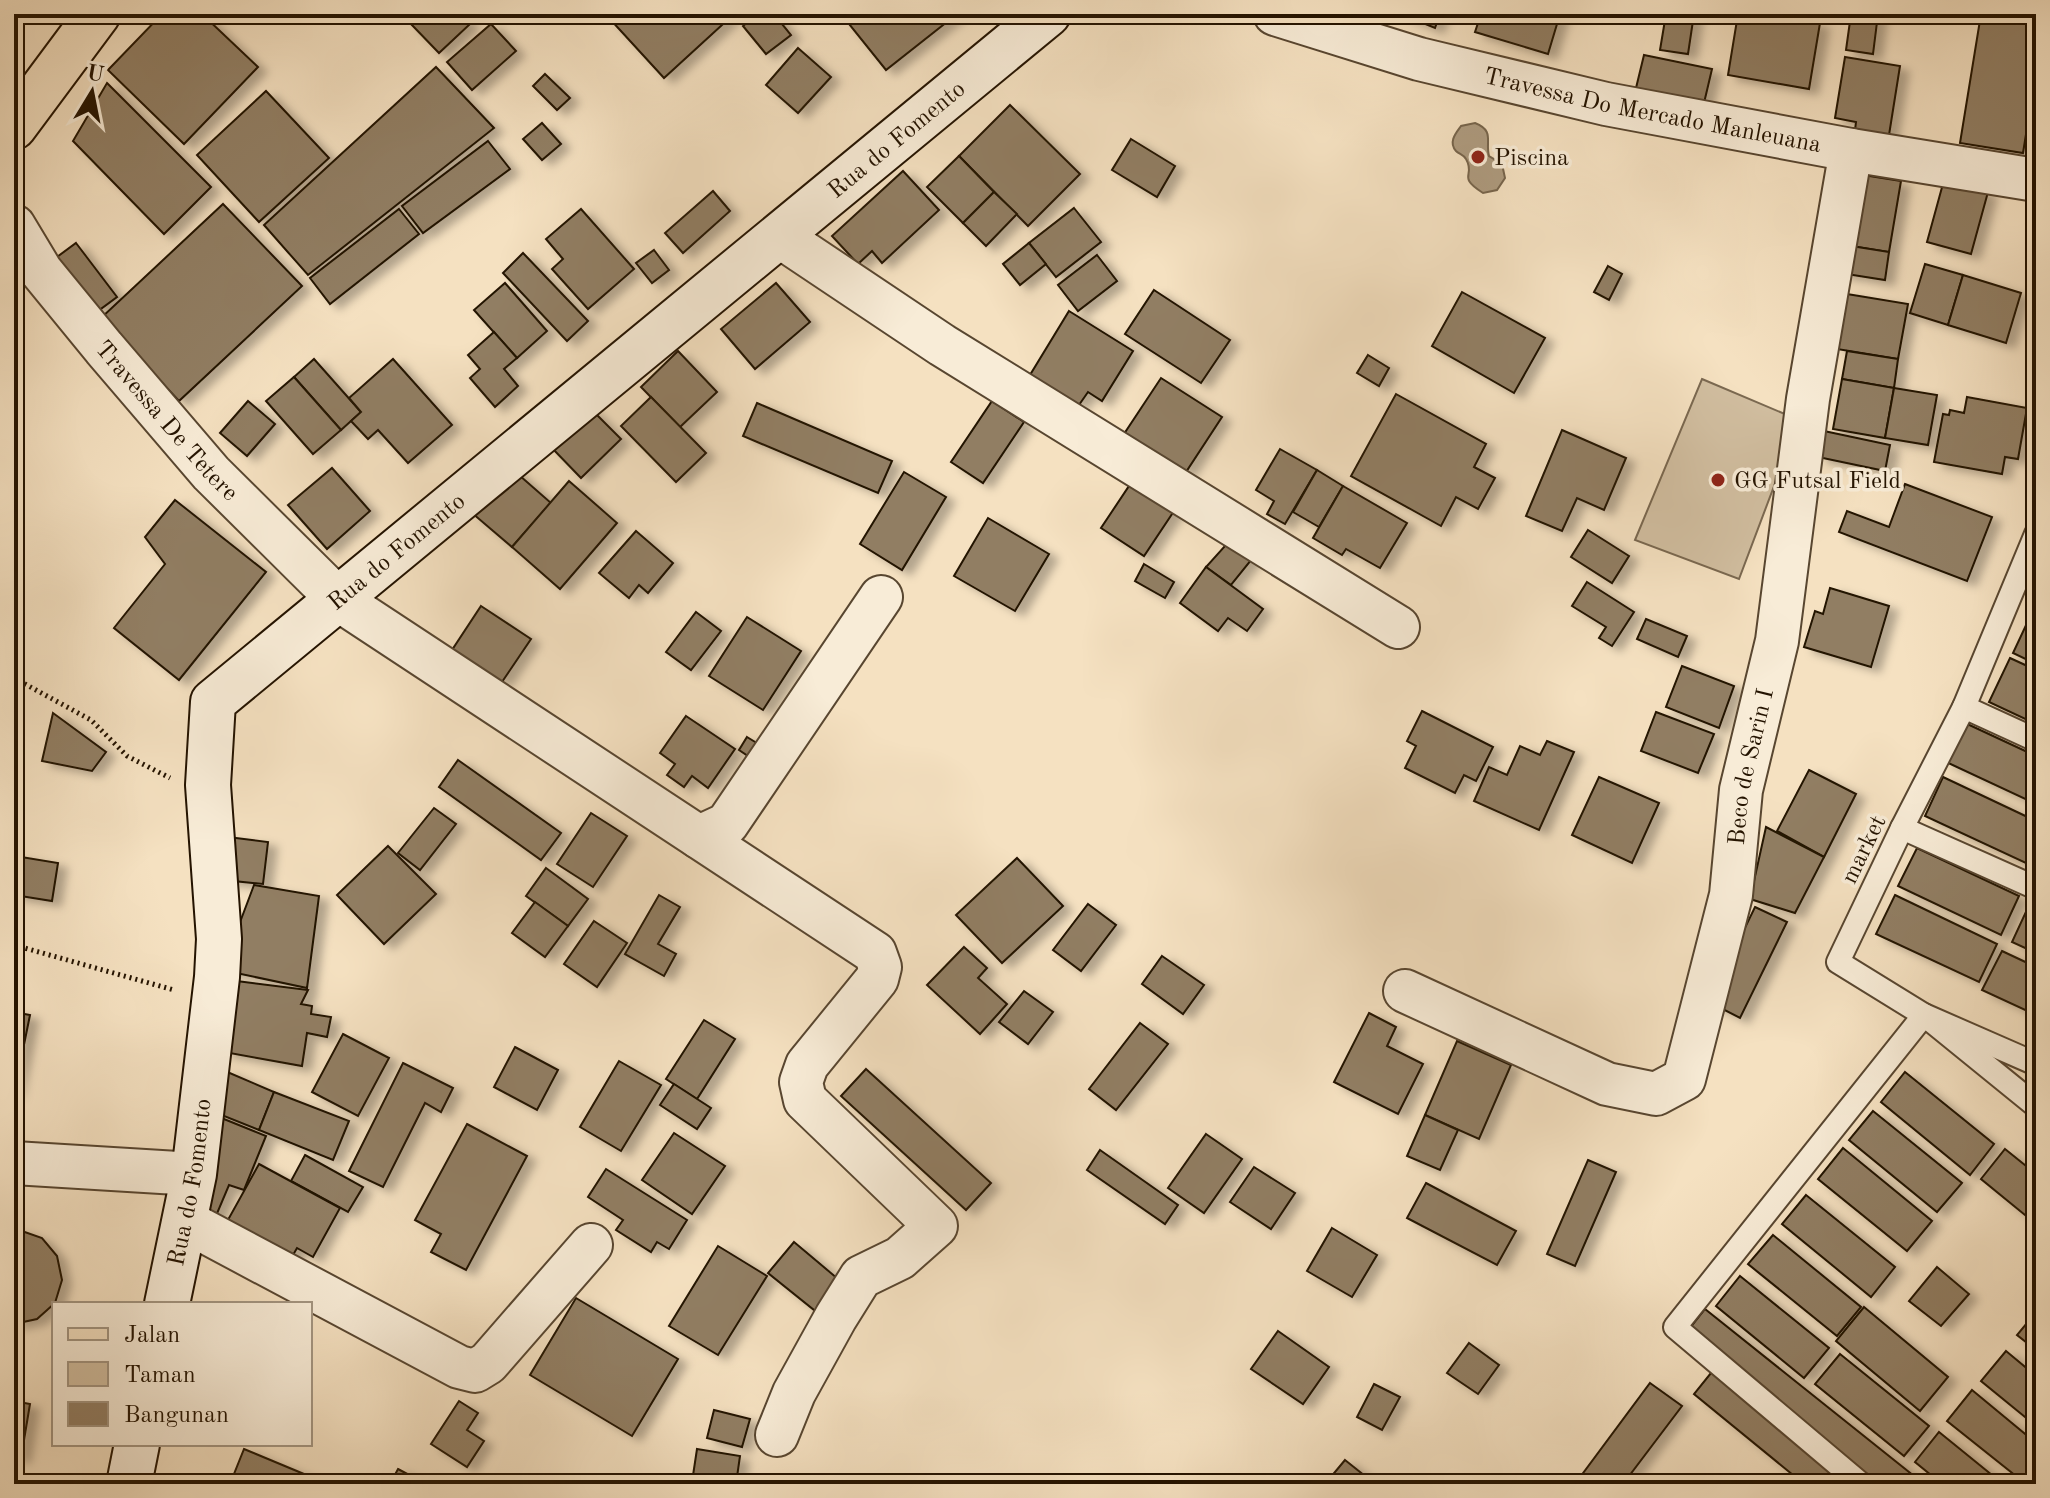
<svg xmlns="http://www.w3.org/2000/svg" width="2050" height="1498" font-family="'Old Standard TT',serif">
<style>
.green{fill:#d1bea0;stroke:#7a6850;stroke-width:2}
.water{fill:#ae9b7f;stroke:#77654c;stroke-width:2}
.building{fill:#917e64;stroke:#241300;stroke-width:2;filter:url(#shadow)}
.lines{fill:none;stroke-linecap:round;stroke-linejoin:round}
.lane-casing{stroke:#584630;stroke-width:26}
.street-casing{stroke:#584630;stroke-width:46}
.secondary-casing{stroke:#241300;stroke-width:48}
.primary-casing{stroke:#241300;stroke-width:48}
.path{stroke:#241300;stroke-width:5;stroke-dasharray:2 4;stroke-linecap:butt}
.lane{stroke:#f8ecd7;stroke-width:22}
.street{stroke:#f8ecd7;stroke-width:42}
.secondary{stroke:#f8ecd7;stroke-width:44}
.primary{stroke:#f5e1c1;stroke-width:44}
.poi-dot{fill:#8f2418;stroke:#f8ecd7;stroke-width:3}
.labels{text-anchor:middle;stroke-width:7;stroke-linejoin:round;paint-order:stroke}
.street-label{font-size:24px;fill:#241300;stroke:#f8ecd7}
.poi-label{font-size:24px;fill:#241300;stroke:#f8ecd7;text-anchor:start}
</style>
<defs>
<filter id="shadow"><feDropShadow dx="9" dy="5" stdDeviation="4" flood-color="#0004"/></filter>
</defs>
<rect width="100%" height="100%" fill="#f5e1c1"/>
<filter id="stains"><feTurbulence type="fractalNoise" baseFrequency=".0025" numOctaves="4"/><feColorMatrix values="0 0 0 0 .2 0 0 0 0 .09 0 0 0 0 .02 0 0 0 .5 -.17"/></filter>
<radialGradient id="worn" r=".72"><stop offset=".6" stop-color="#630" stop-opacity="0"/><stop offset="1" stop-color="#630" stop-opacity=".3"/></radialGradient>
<!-- green -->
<polygon class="green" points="1702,379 1799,420 1739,579 1635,540"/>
<!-- water -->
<path class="water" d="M 1475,123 C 1495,131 1485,141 1489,156 L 1502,164 L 1505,178 L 1497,190 L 1483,193 C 1456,176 1476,176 1466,159 C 1464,155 1459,154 1456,151 C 1448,142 1456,133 1461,126 Z"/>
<!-- building -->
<g class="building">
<polygon points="162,14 202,14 258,67 184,144 108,70"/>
<polygon points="420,14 460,14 470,24 439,53 410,23"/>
<polygon points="613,14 734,14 664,78 609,18"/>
<polygon points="757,14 774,14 791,35 766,54 743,26"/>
<polygon points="852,14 957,14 886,70 845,19"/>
<polygon points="1401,14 1440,14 1435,28"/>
<polygon points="1481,14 1560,14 1548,54 1475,32"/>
<polygon points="1666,14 1694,14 1688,54 1660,50"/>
<polygon points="1738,14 1764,14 1820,23 1809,89 1728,75"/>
<polygon points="1851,14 1878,14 1873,54 1846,50"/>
<polygon points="1981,14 2036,14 2036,72 2023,153 1960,143"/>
<polygon points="491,24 516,51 472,90 447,62"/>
<polygon points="798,48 831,77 798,113 766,85"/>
<polygon points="1644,55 1712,69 1704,103 1636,88"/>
<polygon points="1845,57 1900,66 1889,135 1855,130 1856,122 1835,118"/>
<polygon points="436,67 494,128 308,275 264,225"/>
<polygon points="545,74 570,98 557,110 533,86"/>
<polygon points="107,83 211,187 164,234 73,141"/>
<polygon points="266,91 329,158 259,222 197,155"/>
<polygon points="1010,105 1080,174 1028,226 959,156"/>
<polygon points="542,123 561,144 542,160 523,139"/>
<polygon points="1131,139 1175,166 1157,197 1112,170"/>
<polygon points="488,141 510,169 423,233 402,206"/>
<polygon points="959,156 994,192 963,223 927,187"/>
<polygon points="903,171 939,210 882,263 872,251 858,264 832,236"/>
<polygon points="1857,174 1901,181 1889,252 1845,245"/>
<polygon points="1944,180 1988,192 1971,254 1927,242"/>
<polygon points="713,191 730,211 683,253 665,233"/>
<polygon points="994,192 1017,214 986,246 963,223"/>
<polygon points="223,204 302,286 179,401 101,318"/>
<polygon points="1074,208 1101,242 1056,277 1029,243"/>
<polygon points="399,209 419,234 330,304 310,278"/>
<polygon points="581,209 634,269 588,309 552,269 563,259 546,239"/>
<polygon points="76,243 117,297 98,311 57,257"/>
<polygon points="1029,243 1046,264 1020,285 1003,264"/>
<polygon points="1845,245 1889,252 1885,280 1840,273"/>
<polygon points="654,250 669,270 652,283 636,263"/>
<polygon points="523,253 588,321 567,341 503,273"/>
<polygon points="1097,255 1117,281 1078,311 1058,285"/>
<polygon points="1925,264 1963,275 1948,325 1910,313"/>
<polygon points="1608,266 1622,274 1609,300 1594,292"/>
<polygon points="1963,275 2021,293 2006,343 1948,325"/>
<polygon points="505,283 547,331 517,358 474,310"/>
<polygon points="776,283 810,322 755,369 721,329"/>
<polygon points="1154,290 1230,340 1201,383 1125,334"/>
<polygon points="1462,292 1545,338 1514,393 1432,346"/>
<polygon points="1847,294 1908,304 1898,359 1837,349"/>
<polygon points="1069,311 1133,351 1102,401 1088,392 1079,405 1030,375"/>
<polygon points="494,332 517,358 504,369 518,386 495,407 470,378 480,369 468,355"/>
<polygon points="678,351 717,392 680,427 641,387"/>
<polygon points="1847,351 1898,359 1894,388 1842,379"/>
<polygon points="1368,355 1389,368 1379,386 1357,373"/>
<polygon points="314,359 361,412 341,430 294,377"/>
<polygon points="393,359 452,425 408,463 378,430 368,439 351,421 361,412 349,398"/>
<polygon points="294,377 341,430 313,454 266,401"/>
<polygon points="1161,378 1222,417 1186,472 1157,453 1151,460 1120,440"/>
<polygon points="1842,379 1894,388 1885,438 1833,429"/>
<polygon points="1894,388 1937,395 1928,445 1885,438"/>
<polygon points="1396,394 1486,444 1474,467 1495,478 1478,509 1456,497 1441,526 1351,476"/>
<polygon points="651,397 706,453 676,482 621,426"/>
<polygon points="1967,397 2027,408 2018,459 2005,457 2002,474 1934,462 1943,414 1949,415 1950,410 1964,413"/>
<polygon points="248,401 275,424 247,456 220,433"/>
<polygon points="992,401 1024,422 983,483 951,462"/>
<polygon points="757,403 892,461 878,493 743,436"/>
<polygon points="590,408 621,439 581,478 550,446"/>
<polygon points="1562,430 1626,458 1604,510 1577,498 1562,531 1526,516"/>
<polygon points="1824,431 1890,445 1885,471 1818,457"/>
<polygon points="1280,449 1317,470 1285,524 1267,514 1274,501 1256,490"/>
<polygon points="332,468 370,511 327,549 288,505"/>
<polygon points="511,468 551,503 512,547 472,513"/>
<polygon points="1317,470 1343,486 1319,527 1293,512"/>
<polygon points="904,472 946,497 902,570 860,544"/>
<polygon points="1135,477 1178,505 1144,556 1101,528"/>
<polygon points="569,481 617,523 560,589 512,547"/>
<polygon points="1905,484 1992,517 1967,581 1839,532 1847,511 1889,527"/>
<polygon points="1343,486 1407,523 1380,568 1346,549 1342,555 1313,538"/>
<polygon points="175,500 266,572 179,680 114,628 165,564 145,537"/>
<polygon points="988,518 1049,554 1015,611 954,576"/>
<polygon points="1588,530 1629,556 1612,583 1571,557"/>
<polygon points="636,531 673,563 648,593 639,585 629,598 599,573"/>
<polygon points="1233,537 1256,554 1231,585 1206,567"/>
<polygon points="1144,564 1174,582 1165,598 1135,581"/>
<polygon points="1206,567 1263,609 1247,631 1228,618 1218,631 1180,603"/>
<polygon points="1587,582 1634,612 1612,646 1599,638 1606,627 1572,606"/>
<polygon points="1830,588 1889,606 1871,667 1804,647 1815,611 1823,614"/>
<polygon points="481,606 531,639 502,682 452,650"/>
<polygon points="2035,606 2036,607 2036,664 2013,653"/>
<polygon points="696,612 721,631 691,670 666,652"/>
<polygon points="747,617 801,651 763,710 709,676"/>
<polygon points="1646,619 1687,636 1678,657 1637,639"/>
<polygon points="2010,658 2036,670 2036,724 1989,702"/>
<polygon points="1682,666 1734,686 1719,728 1666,707"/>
<polygon points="1422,711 1493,747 1476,781 1464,775 1455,793 1405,768 1416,746 1407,741"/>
<polygon points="1656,712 1714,734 1698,773 1641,751"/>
<polygon points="53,713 106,752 92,771 42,761"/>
<polygon points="686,716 735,749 708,788 692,776 684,787 667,775 675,764 660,753"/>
<polygon points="1963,722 2036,756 2036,804 1944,761"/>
<polygon points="747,737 760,745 751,758 739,750"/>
<polygon points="1547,741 1574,752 1539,830 1474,801 1489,767 1507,775 1520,746 1540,755"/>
<polygon points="458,760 561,833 541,860 439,787"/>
<polygon points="1809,770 1856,794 1824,857 1777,831"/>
<polygon points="1599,777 1659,803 1632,863 1572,835"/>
<polygon points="1943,777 2036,821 2036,847 2028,864 1925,816"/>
<polygon points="434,808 456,824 420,870 398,853"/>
<polygon points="591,813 627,836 593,887 557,864"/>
<polygon points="1766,827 1824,857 1795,913 1750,899"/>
<polygon points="228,837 268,842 263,884 224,880"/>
<polygon points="388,846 436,894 384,944 337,895"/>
<polygon points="1917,848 2019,896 2001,935 1898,886"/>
<polygon points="15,856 58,863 52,901 14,895"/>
<polygon points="1017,858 1063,906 1002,963 956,915"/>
<polygon points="546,868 588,899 568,926 526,896"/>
<polygon points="254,885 319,896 307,988 222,970"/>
<polygon points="659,895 680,907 658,944 676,954 664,976 625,954"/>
<polygon points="1895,895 1997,944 1979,982 1876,934"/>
<polygon points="535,902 568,926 545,957 512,933"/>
<polygon points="2030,903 2036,906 2036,953 2012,942"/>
<polygon points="1088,904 1116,925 1081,971 1053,950"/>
<polygon points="1755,907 1787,922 1740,1018 1709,1002"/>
<polygon points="594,921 627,943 597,987 564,964"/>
<polygon points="964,947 987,968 978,978 1007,1004 980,1034 927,985"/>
<polygon points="2002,951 2036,967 2036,1015 1982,990"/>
<polygon points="1162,956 1204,985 1183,1014 1142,984"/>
<polygon points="221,979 308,990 301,1004 312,1006 311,1014 331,1017 327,1037 307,1033 302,1066 224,1052"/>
<polygon points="1024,991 1053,1012 1028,1044 999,1022"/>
<polygon points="14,1012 30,1015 14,1094"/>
<polygon points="1369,1013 1396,1027 1387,1046 1423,1064 1398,1114 1334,1082"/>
<polygon points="704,1020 735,1039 697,1099 666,1079"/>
<polygon points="1140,1023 1168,1044 1116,1110 1089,1089"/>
<polygon points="343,1034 389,1058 358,1116 312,1092"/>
<polygon points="1457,1041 1511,1065 1479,1139 1425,1115"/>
<polygon points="515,1047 558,1070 537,1110 494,1087"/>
<polygon points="619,1061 661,1085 621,1151 580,1127"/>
<polygon points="403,1063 453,1088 441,1112 425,1103 383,1187 349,1171"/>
<polygon points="866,1069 991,1183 966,1210 841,1096"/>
<polygon points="225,1071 274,1092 259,1130 209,1110"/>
<polygon points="1905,1072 1994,1144 1970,1175 1881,1102"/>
<polygon points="674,1084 711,1108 697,1129 660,1105"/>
<polygon points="274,1092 349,1121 333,1160 259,1130"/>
<polygon points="1873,1111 1962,1183 1937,1212 1849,1140"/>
<polygon points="1425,1115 1458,1130 1440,1170 1407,1156"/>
<polygon points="219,1117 266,1136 244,1190 229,1185 213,1223 188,1213"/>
<polygon points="467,1124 527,1156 466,1270 431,1252 441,1234 415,1220"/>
<polygon points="674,1133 725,1166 692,1214 642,1180"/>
<polygon points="1206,1134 1242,1159 1204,1213 1168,1188"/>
<polygon points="1843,1148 1932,1221 1907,1251 1818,1179"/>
<polygon points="2005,1149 2036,1174 2036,1224 1981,1179"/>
<polygon points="1100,1150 1178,1205 1165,1224 1087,1170"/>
<polygon points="305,1155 363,1187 348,1212 291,1181"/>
<polygon points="1588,1160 1616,1172 1575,1266 1547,1254"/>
<polygon points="259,1164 340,1208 313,1257 297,1248 289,1262 224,1227"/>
<polygon points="1254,1167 1295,1193 1271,1229 1230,1202"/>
<polygon points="606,1169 687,1220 669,1249 657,1242 651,1252 616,1230 623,1220 588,1197"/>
<polygon points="1426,1183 1516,1231 1497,1265 1407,1218"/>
<polygon points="1806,1195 1895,1267 1871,1297 1782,1224"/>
<polygon points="1332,1228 1377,1255 1352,1297 1307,1271"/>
<polygon points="19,1230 42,1238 57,1256 62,1280 55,1303 37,1319 14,1324 14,1231"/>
<polygon points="1773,1235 1861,1307 1837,1336 1748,1264"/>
<polygon points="794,1242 844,1284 819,1314 768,1273"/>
<polygon points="718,1246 767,1276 718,1355 669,1326"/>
<polygon points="1937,1267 1969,1294 1941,1326 1909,1301"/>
<polygon points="1740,1276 1829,1348 1804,1378 1716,1306"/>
<polygon points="576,1298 678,1359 632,1436 530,1375"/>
<polygon points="1864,1307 1948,1377 1920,1411 1836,1341"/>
<polygon points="1705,1309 1924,1484 1875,1484 1686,1333"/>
<polygon points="2036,1312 2036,1350 2017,1335"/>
<polygon points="1278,1331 1329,1367 1303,1404 1251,1369"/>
<polygon points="1469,1343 1499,1365 1478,1394 1447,1373"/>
<polygon points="2006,1351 2036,1376 2036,1426 1981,1381"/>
<polygon points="1840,1354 1929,1426 1904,1456 1815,1384"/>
<polygon points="1715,1368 1855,1484 1804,1484 1694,1394"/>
<polygon points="1650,1383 1682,1406 1623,1484 1575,1484"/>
<polygon points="1374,1384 1400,1397 1382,1430 1357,1417"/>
<polygon points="1972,1390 2036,1443 2036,1484 2026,1484 1947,1421"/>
<polygon points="14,1401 30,1404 21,1458 14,1456"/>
<polygon points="459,1401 478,1413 467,1430 484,1441 467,1467 431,1444"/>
<polygon points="714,1410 750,1419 742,1447 707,1438"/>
<polygon points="1939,1432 2003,1484 1942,1484 1915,1462"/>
<polygon points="244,1449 328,1484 230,1484"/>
<polygon points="697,1449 740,1456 736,1484 692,1482"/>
<polygon points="1345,1460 1375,1484 1325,1484"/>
<polygon points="398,1469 426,1484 390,1484"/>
</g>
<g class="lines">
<defs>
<g id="lane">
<polyline points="2036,534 1964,707 1902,828 1838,962 1924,1015 2036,1106"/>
<polyline points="1964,707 2036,740"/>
<polyline points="1902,828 2036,888"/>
<polyline points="1861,1484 1675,1327 1924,1015 2036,1064"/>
</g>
<g id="street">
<path id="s1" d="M 1275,14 L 1419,59 L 1606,104 L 1851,150 L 2036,180"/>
<path id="s2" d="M 14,226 L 41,271 L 104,348 L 211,473 L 339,600 L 875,953 L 880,967 L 877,979 L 807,1065 L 801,1082 L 805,1100 L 936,1226 L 900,1258 L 861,1277 L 836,1317 L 794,1393 L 777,1435"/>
<polyline points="779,236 942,345 1398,627"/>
<polyline points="699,837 727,824 881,597"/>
<path id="s3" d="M 1405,991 L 1607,1084 L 1656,1094 L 1684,1079 L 1731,895 L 1741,790 L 1777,641 L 1808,399 L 1851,150"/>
<polyline points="14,1163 194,1174"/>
<polyline points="185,1221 459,1367 475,1371 488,1363 591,1245"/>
</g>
<g id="secondary">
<path id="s4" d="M 167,1304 L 194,1174 L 217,977 L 219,939 L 208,785 L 213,702 L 1048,14"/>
<polyline points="129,1484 137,1444"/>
</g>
<polyline id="primary" points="14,127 98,14"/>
</defs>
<!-- lane casing -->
<use href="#lane" class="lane-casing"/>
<!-- street casing -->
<use href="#street" class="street-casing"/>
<!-- secondary casing -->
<use href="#secondary" class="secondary-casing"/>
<!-- primary casing -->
<use href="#primary" class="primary-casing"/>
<!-- path -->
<g class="path">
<polyline points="14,678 91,720 127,756 170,778"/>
<polyline points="14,945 174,990"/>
</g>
<!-- lane -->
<use href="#lane" class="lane"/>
<!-- street -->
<use href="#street" class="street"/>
<!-- secondary -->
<use href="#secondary" class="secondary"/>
<!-- primary -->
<use href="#primary" class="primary"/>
</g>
<!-- markers -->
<g class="poi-dot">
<circle cx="1478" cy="157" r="8"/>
<circle cx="1718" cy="480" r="8"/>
</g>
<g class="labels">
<!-- street labels -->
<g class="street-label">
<text dy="8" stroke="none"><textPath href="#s1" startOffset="390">Travessa Do Mercado Manleuana</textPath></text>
<text dy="8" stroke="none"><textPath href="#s4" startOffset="1492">Rua do Fomento</textPath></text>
<text dy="8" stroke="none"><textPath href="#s2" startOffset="248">Travessa De Tetere</textPath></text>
<text dy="8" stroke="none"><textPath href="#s4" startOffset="844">Rua do Fomento</textPath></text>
<text dy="8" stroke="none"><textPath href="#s3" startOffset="624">Beco de Sarin I</textPath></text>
<text transform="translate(1863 849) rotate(-64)" y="8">market</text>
<text dy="8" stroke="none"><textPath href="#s4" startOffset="124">Rua do Fomento</textPath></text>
</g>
<!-- poi labels -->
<g class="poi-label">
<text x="1494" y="165">Piscina</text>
<text x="1734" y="488">GG Futsal Field</text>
</g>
</g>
<!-- margin -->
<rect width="2050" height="1498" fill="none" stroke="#f5e1c1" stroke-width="48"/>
<rect x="16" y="16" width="2018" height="1466" fill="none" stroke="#241300" stroke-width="4"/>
<rect x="24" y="24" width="2002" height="1450" fill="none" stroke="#241300" stroke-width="2"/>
<!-- legend -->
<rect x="52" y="1302" width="260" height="144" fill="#f8ecd7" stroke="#a39581" stroke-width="2"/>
<rect x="68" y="1328" width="40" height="12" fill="#f5e1c1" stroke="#a39581" stroke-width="2"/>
<text x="124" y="1342" font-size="24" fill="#241300">Jalan</text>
<rect x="68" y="1362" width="40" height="24" fill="#d1bea0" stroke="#a39581" stroke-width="2"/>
<text x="124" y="1382" font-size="24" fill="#241300">Taman</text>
<rect x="68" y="1402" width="40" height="24" fill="#917e64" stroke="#a39581" stroke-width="2"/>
<text x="124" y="1422" font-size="24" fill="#241300">Bangunan</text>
<!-- north arrow -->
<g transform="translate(92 92) rotate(10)" stroke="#f8ecd7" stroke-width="6" paint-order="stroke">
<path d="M0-6L14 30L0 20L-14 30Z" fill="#241300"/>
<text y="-12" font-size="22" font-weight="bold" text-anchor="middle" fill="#241300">U</text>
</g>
<rect width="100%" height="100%" filter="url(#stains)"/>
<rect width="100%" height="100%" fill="url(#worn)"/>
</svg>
